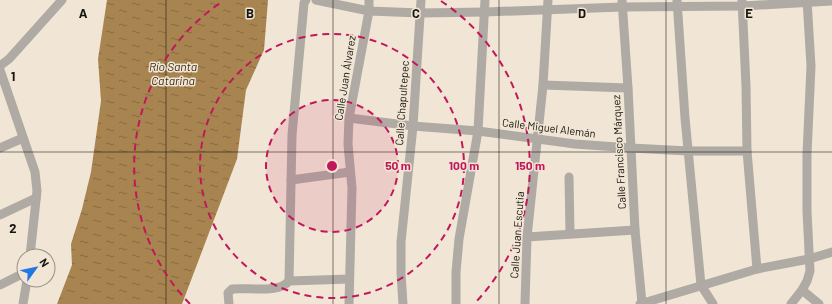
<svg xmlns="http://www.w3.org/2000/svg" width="832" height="304" font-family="Barlow,sans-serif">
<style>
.water{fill:url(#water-ripples)}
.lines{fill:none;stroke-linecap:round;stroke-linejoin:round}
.street{stroke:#afaaa3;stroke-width:9}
.grid{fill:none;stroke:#18140e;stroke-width:1;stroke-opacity:0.55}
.ring{fill:none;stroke:#c2185b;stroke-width:2;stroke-dasharray:7 5}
.labels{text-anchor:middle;stroke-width:3;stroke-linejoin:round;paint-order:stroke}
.street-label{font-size:11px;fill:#18140e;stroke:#f1e5d5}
.water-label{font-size:12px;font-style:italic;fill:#3b2b13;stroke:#f1e5d5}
.grid-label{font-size:13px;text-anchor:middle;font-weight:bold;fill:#18140e;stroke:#f1e5d5;stroke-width:3;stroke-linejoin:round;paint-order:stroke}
.centre{fill:#c2185b;stroke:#f1e5d5;stroke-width:2}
.ring-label{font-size:12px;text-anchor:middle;font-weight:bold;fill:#c2185b;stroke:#f1e5d5;stroke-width:3;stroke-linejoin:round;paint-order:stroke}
</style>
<defs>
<pattern id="water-ripples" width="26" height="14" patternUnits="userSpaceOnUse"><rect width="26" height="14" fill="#a78450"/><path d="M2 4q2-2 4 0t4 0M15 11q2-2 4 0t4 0" fill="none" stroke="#876b41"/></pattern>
</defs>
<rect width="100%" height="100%" fill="#f1e5d5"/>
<!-- water -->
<polygon class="water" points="107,0 268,0 264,50 246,90 237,159 182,304 57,304 72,265 71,244 82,209 91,172 101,101 98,59"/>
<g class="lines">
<!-- street -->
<g class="street">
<polyline points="316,0 369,11 420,13 485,12 622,7 742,6 832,1"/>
<polyline points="622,0 628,88 635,230 642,303"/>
<polyline points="677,0 685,118 701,285 713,304"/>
<polyline points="742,0 746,86 747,151 757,269"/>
<polyline points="1,65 9,59 62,0"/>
<polyline points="0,70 35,172 37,191 30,256"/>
<polyline points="543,85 628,88"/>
<polyline points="349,118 413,126 478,131 575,144 631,148 688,151 747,151"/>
<polyline points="0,148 23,138"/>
<polyline points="569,177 570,233"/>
<polyline points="291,180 350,172"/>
<polyline points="0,215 36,198"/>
<polyline points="527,237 635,230"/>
<polyline points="289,281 292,135 304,3 306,0"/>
<polyline points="0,285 24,273"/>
<polyline points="802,290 819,304"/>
<polyline points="23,304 27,280"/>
<path d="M 229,304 L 228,293 L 232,289 C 247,287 279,294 289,281 L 349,279"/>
<polyline points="349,304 352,188 348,144 349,118 369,11 369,0"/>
<polyline points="403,304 401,273 401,242 413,126 421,0"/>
<polyline points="456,304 456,272 459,239 478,131 485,0"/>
<polyline points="525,304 527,237 543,85 548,0"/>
<polyline points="640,304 757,269 809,259 832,252"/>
<polyline points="791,304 802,290 807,281 810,271 807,211 807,154 811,66 807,0"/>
</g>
</g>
<!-- grid -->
<path class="grid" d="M 166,0 L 166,304M 333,0 L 333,304M 499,0 L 499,304M 666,0 L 666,304M 0,152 L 832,152"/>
<!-- distance rings -->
<circle cx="332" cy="166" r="66" fill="#c2185b" fill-opacity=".12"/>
<g class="ring">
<circle cx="332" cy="166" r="66"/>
<circle cx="332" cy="166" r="132"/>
<path d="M190 304A198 198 0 0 1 223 1M441 1A198 198 0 0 1 474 304"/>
</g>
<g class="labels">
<!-- street labels -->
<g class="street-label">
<text transform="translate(345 78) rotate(-81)" y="4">Calle Juan Álvarez</text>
<text transform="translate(402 103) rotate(-86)" y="4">Calle Chapultepec</text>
<text transform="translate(549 128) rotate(7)" y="4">Calle Miguel Alemán</text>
<text transform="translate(619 152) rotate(-93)" y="4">Calle Francisco Márquez</text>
<text transform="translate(517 235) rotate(-86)" y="4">Calle Juan Escutia</text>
</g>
<!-- water labels -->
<g class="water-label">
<text x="173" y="71">Río Santa<tspan x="173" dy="14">Catarina</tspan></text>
</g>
</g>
<g class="grid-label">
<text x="83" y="18">A</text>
<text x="250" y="18">B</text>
<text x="416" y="18">C</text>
<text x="582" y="18">D</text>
<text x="749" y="18">E</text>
<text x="13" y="81">1</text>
<text x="13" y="233">2</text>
</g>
<circle cx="332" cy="166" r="6" class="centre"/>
<g class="ring-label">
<text x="398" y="170">50 m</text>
<text x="464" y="170">100 m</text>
<text x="530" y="170">150 m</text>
</g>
<!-- north arrow -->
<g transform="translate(36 268) rotate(57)"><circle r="19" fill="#f1e5d5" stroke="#9a9185"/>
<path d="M0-3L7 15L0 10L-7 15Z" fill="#2078e2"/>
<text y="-6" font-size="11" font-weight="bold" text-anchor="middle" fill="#18140e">N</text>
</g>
</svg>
